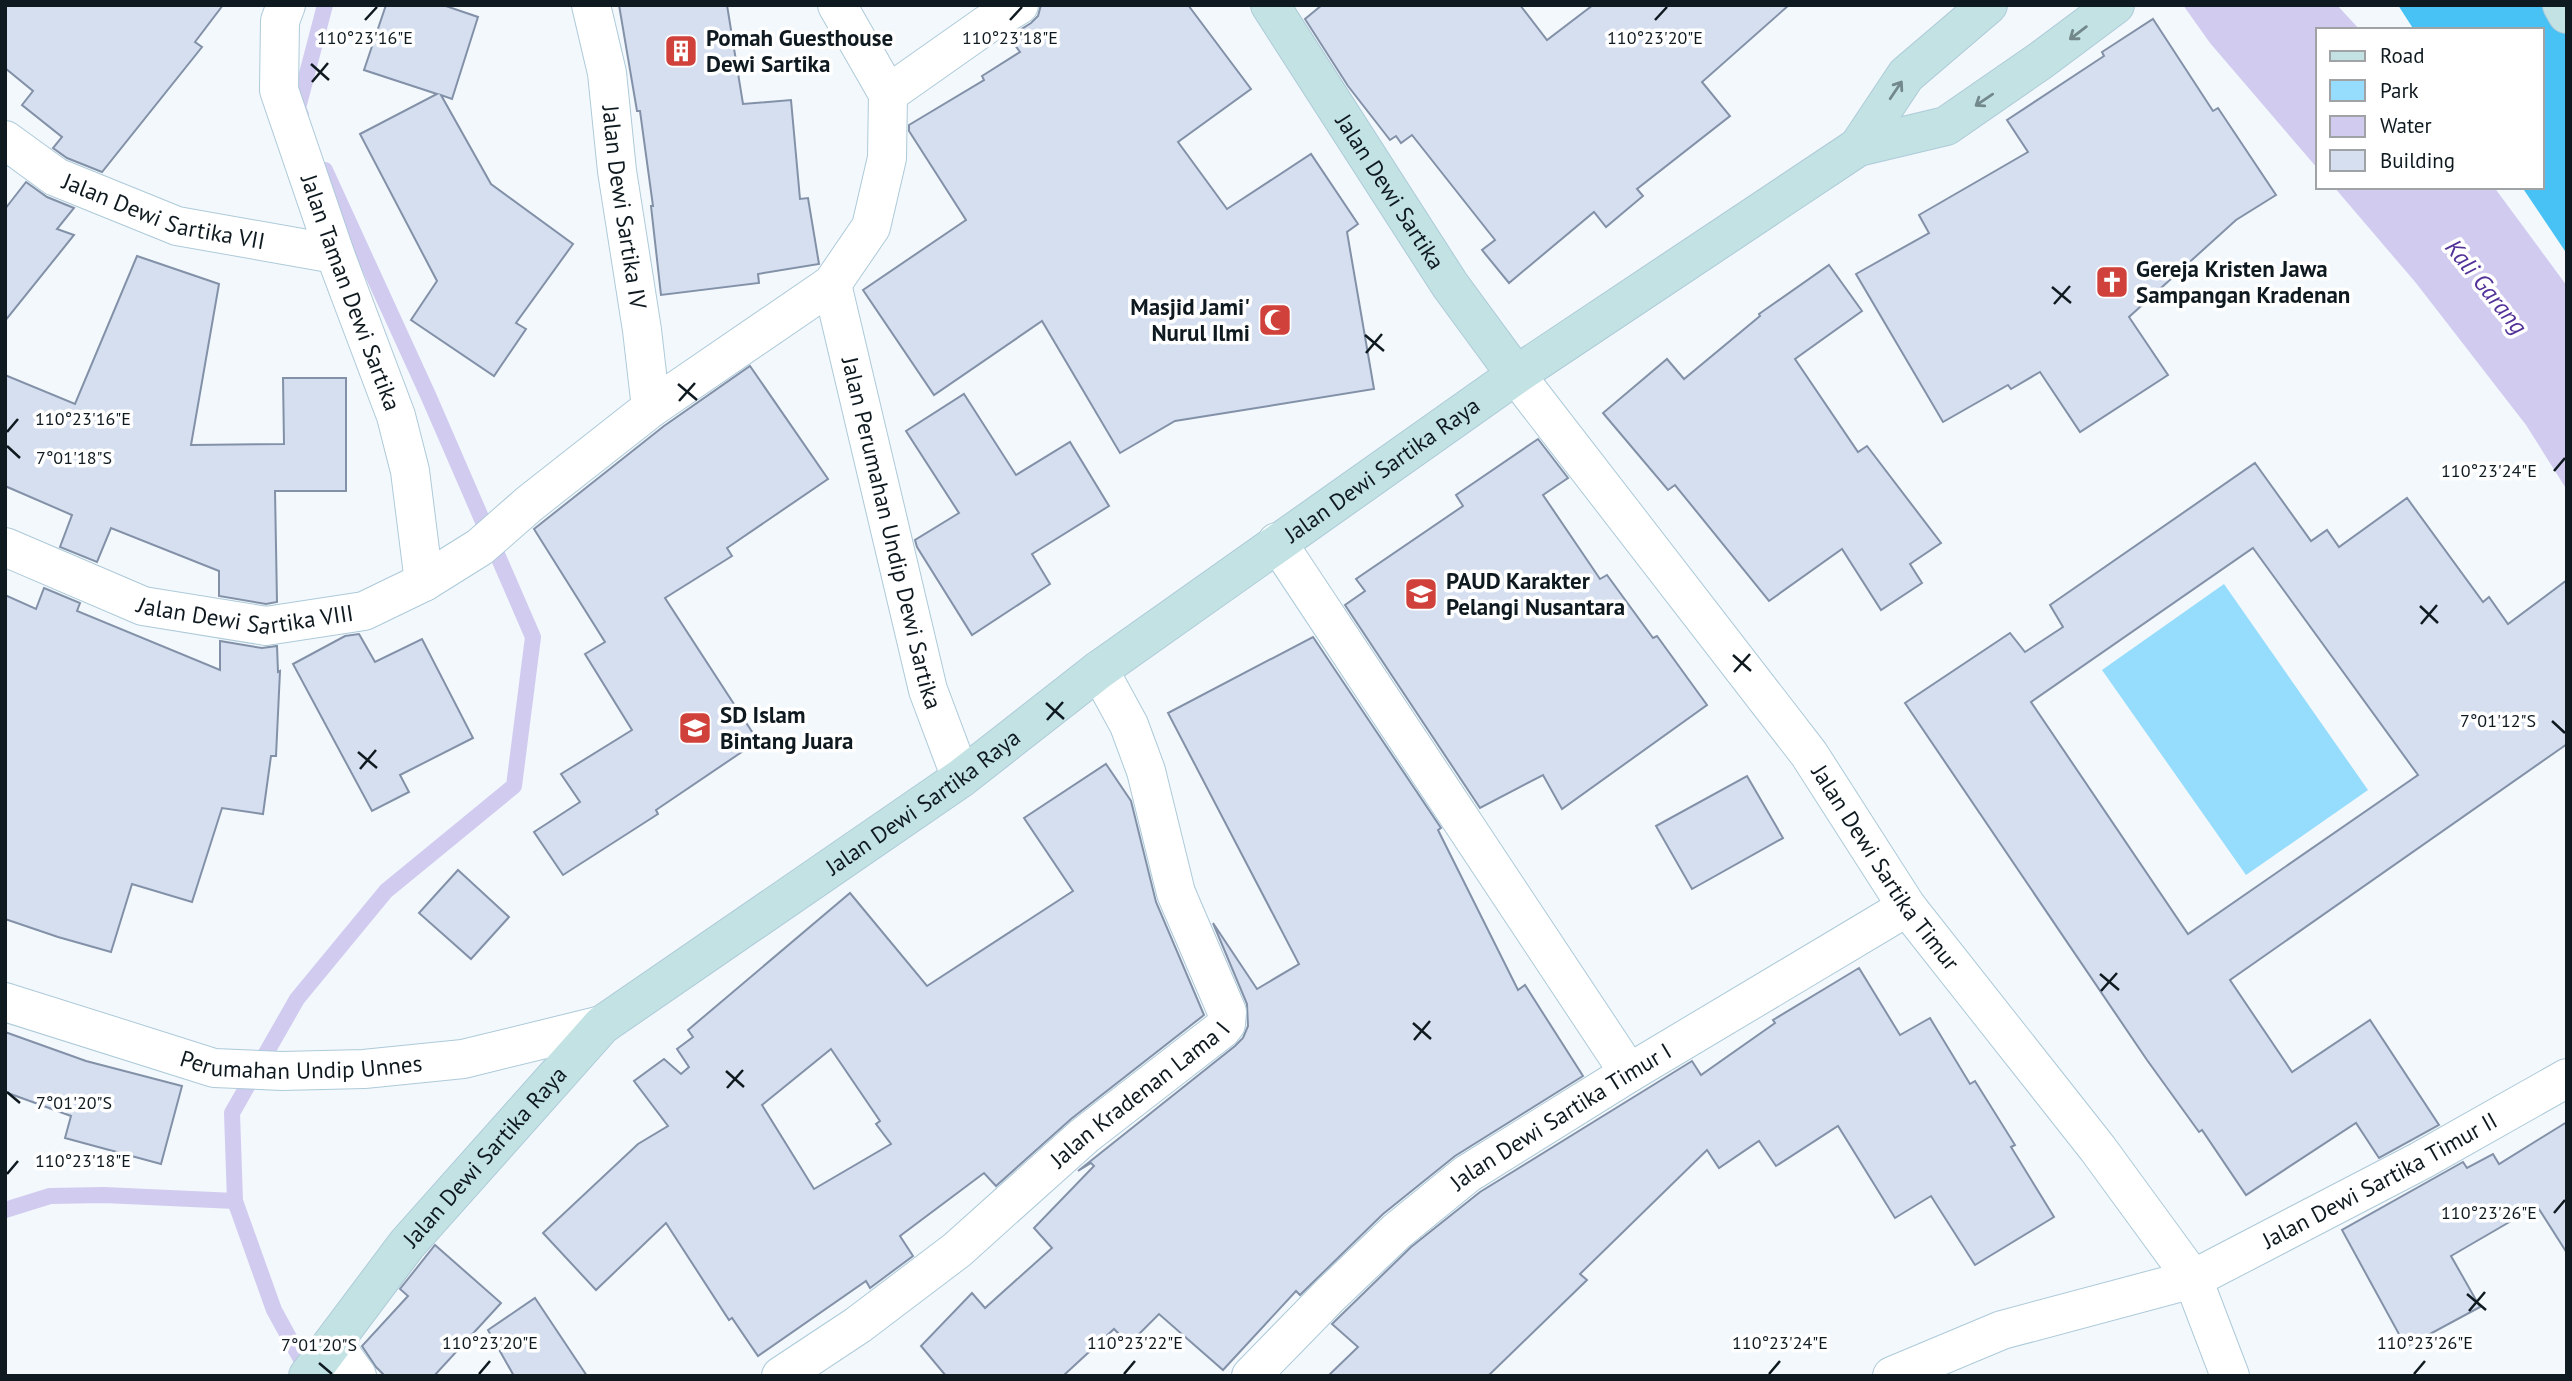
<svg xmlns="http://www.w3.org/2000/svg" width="2572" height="1381" font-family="'PT Sans',sans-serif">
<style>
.green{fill:#96dcfd}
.forest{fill:#48c2f5}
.water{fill:#d1cbf0}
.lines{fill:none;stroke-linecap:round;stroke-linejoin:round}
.stream{stroke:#d1cbf0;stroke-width:16}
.building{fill:#d5dff0;stroke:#8391a8;stroke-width:2;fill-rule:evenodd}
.street-casing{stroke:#adcad9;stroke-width:40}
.secondary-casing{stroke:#adcad9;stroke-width:40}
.street{stroke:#fff;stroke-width:38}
.secondary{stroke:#c3e2e3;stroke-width:38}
.oneway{stroke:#72888b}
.ticks{fill:none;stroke:#0f1a20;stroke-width:2.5}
.labels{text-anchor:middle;stroke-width:7;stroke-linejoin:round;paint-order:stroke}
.poi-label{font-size:23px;font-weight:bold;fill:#0f1a20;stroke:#fff;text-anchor:start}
.street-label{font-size:23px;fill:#0f1a20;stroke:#fff}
.water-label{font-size:24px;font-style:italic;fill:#523198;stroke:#fff}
.ticks-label{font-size:18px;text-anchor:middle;fill:#0f1a20;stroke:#fff;stroke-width:7;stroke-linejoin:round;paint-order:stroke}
</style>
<rect width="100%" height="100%" fill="#f2f8fc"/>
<!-- green -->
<polygon class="green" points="2224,584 2368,790 2246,875 2102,670"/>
<!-- forest -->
<polygon class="forest" points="2398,5 2567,5 2567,254 2522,187 2542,187 2542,30 2414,30"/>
<!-- water -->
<g class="water">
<polygon points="2183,5 2337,5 2360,30 2318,30 2318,169 2210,43"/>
<polygon points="2334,187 2494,187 2567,286 2567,490 2526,425 2416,283"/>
</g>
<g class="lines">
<!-- stream -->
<g class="stream">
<polyline points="301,115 298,108 325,5"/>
<polyline points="5,1210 50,1196 104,1195 235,1201"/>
<polyline points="309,1374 274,1310 235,1201 232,1113 297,999 386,891 514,786 533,637 428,395 325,170"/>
</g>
</g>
<!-- building -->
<g class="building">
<polygon points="5,5 223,5 195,42 202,47 102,172 67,158 53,148 62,137 22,105 33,91 5,68"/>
<polygon points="386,5 443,5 478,17 452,99 441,95 491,184 573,244 516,323 526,329 494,376 411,320 437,281 360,134 437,94 364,70"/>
<polygon points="619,5 727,5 743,104 791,100 800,199 808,198 819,264 758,274 759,283 661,295 651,206 653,206 640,111 637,111"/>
<polygon points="1041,5 1188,5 1251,89 1178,142 1227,209 1311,154 1358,224 1347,232 1374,389 1175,421 1120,453 1042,321 934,395 863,290 966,220 909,131 909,125 984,80 982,76 1020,52 1009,37 1031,23 1038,16"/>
<polygon points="1322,5 1520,5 1547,40 1593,5 1789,5 1702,82 1730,116 1637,189 1643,196 1606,227 1594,212 1509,283 1482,250 1495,240 1412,135 1401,143 1396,136 1390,140 1348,86 1305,19"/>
<polygon points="2153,19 2213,111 2218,108 2276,195 2236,220 2129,317 2168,375 2080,432 2040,372 2011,389 2008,385 1943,422 1856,274 1929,233 1919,215 2028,152 2007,120 2104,56 2102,52"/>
<polygon points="26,182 47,197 74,208 57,229 74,235 5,321 5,209"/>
<polygon points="137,256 219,284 191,445 284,444 283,378 346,378 346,491 275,491 277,602 266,604 219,596 219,571 111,528 97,562 60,547 72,515 5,486 5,375 75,404"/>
<polygon points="1829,265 1862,311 1795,359 1858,452 1867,446 1941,543 1910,564 1922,583 1881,610 1842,549 1769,601 1675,485 1668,490 1603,413 1667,359 1684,379 1760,316 1759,314"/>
<polygon points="750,366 828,479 727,548 732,556 665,598 758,741 656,810 658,814 563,875 534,832 580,802 561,774 632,730 585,654 605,642 534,529 664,426"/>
<polygon points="964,394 1016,475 1070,442 1109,506 1032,554 1050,584 972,635 917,547 915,540 959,513 906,431"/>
<polygon points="1538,439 1568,478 1543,495 1600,579 1607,575 1653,638 1657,636 1707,705 1562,809 1543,775 1480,808 1345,605 1365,591 1356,579 1463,506 1456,495"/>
<path d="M 2255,463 L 2311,541 L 2327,530 L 2339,547 L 2407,498 L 2483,602 L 2489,597 L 2508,624 L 2567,580 L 2567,744 L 2230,980 L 2292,1072 L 2370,1020 L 2439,1125 L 2379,1158 L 2356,1123 L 2246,1195 L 2202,1130 L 2199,1132 L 2147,1060 L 1905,703 L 2010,633 L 2025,652 L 2063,627 L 2050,605 ZM 2253,548 L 2418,775 L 2188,934 L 2031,702 Z"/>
<polygon points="44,588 80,603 77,611 220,670 220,641 262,648 277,646 278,672 280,671 276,756 271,756 263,814 222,808 192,902 132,884 111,952 58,937 5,919 5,595 36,609"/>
<polygon points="359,634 375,662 422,639 473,738 400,775 409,792 372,811 293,664 345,636"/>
<polygon points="1313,637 1441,828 1438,830 1518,990 1525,985 1583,1076 1455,1156 1383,1214 1300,1295 1296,1291 1223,1370 1159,1314 1129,1344 1114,1329 1063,1376 946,1376 921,1346 972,1293 985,1308 1052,1248 1034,1228 1094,1166 1091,1163 1078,1171 1235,1046 1243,1038 1248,1026 1247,1004 1213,923 1257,989 1299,964 1168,713"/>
<path d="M 1106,764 L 1131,801 L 1156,902 L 1204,1015 L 1071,1119 L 996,1186 L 984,1173 L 900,1236 L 913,1256 L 870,1288 L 866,1281 L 758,1356 L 732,1318 L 729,1320 L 666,1223 L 596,1290 L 543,1233 L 638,1144 L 668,1126 L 634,1081 L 664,1059 L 681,1074 L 689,1067 L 677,1049 L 693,1037 L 688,1030 L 850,893 L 927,986 L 1073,891 L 1024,818 ZM 831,1049 L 880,1121 L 876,1124 L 891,1144 L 814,1189 L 762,1105 Z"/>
<polygon points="1747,776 1783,838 1692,889 1656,826"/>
<polygon points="458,870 509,917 471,959 419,913"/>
<polygon points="1859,968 1900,1035 1930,1018 1970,1084 1975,1081 2015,1145 2011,1147 2054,1217 1975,1265 1931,1196 1895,1218 1838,1126 1776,1166 1759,1141 1719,1168 1707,1150 1580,1274 1587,1280 1488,1376 1328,1376 1358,1347 1332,1324 1411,1247 1480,1192 1692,1061 1701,1075 1775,1023 1773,1020"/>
<polygon points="5,1032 86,1061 182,1086 161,1164 65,1138 71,1116 5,1092"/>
<polygon points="2567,1122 2567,1253 2537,1206 2451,1256 2480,1307 2406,1347 2342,1230 2463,1162 2467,1168 2493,1154 2499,1164"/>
<polygon points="435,1245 501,1303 434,1376 385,1376 376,1367 362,1346 408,1296 400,1289"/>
<polygon points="535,1298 587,1376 514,1376 488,1330"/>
</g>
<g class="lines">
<defs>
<g id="street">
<path id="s1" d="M 286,5 L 280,21 L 279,90 L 335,254 L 396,416 L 410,471 L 424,582"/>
<path id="s2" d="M 591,5 L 607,73 L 617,171 L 642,330 L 651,408"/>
<polyline points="888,94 986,25 1019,5"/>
<path id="s3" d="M 5,140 L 56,177 L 177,226 L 335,254"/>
<path id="s4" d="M 832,284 L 928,690 L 961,778"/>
<path id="s5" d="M 1516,375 L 1809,754 L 1907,907 L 2098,1149 L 2193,1279 L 2230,1376"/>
<polyline points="1277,542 1629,1073"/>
<path id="s6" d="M 5,547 L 143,606 L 266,626 L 364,611 L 424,582 L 480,547 L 529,504 L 651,408 L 832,284 L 871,227 L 887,158 L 888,94 L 837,5"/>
<path id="s7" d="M 5,1002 L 214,1068 L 282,1071 L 364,1069 L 463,1059 L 602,1025"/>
<polyline points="333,1343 357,1376"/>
<path id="s8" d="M 781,1376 L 858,1325 L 957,1250 L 1084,1136 L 1222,1029 L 1226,1024 L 1227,1012 L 1176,893 L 1146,771 L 1129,725 L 1099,670"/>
<path id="s9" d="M 1251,1376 L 1330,1295 L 1397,1231 L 1467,1174 L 1629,1073 L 1907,907"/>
<path id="s10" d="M 1892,1376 L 2002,1330 L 2193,1279 L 2420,1161 L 2567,1078"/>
</g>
<g id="secondary">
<path id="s11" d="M 1270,5 L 1450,285 L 1516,375"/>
<polyline points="2562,5 2567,14"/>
<polyline points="1858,147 1906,75 1988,5"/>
<path id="s12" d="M 308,1376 L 407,1244 L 602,1025 L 961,778 L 1099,670 L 1516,375 L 1858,147 L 1946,126 L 2040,61 L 2115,5"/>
</g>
</defs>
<!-- street casing -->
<use href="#street" class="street-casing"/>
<!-- secondary casing -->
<use href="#secondary" class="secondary-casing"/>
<!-- street -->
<use href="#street" class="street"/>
<!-- secondary -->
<use href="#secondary" class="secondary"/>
</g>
<!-- one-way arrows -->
<defs><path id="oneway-shaft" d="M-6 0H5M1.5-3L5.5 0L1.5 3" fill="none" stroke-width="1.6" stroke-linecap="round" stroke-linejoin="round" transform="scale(1.75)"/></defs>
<g class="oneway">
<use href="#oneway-shaft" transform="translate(2078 33) rotate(143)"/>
<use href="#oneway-shaft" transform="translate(1896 90) rotate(-56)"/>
<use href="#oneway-shaft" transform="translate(1984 100) rotate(146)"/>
</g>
<!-- ticks -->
<path class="ticks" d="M 365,20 L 377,7M 1010,20 L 1022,7M 1655,20 L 1667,7M 311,64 L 329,80M 312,82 L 328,63M 2052,287 L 2071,303M 2054,304 L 2070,286M 1365,335 L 1384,351M 1366,353 L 1382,334M 678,384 L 697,400M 679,401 L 695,383M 7,432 L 18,419M 7,446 L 20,458M 2554,471 L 2565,458M 2420,606 L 2438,623M 2421,624 L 2437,605M 1733,655 L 1751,671M 1734,672 L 1750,654M 1046,703 L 1064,719M 1047,720 L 1063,702M 2552,721 L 2565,733M 358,752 L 377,768M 360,769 L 376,750M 2100,974 L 2119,990M 2101,991 L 2117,973M 1413,1023 L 1431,1039M 1414,1040 L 1430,1021M 726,1071 L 744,1087M 727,1088 L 743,1070M 7,1092 L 20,1103M 7,1174 L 18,1161M 2554,1213 L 2565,1200M 2467,1294 L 2486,1310M 2469,1311 L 2485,1292M 319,1363 L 332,1374M 479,1374 L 490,1361M 1124,1374 L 1135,1361M 1769,1374 L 1780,1361M 2414,1374 L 2425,1361"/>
<!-- icons -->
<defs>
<symbol id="building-square" viewBox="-11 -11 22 22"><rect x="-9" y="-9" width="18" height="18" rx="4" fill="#cf413a" stroke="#fff"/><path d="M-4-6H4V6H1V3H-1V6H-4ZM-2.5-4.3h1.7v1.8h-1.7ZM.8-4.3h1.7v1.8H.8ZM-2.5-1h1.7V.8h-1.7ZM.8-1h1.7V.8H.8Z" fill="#fff"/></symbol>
<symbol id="church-square" viewBox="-11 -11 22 22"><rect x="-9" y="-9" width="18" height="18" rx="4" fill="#cf413a" stroke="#fff"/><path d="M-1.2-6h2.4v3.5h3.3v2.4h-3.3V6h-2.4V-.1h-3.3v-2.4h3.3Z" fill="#fff"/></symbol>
<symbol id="mosque-square" viewBox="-11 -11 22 22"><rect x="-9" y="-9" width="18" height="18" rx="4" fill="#cf413a" stroke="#fff"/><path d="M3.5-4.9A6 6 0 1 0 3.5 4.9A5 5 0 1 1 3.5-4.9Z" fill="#fff"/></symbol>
<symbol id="school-square" viewBox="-11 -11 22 22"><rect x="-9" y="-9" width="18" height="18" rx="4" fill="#cf413a" stroke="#fff"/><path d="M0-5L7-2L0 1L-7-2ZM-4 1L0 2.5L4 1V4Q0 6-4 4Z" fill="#fff"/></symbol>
</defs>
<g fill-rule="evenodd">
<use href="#building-square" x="662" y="32" width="38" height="38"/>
<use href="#church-square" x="2093" y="263" width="38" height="38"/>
<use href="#mosque-square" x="1256" y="301" width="38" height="38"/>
<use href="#school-square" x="1402" y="575" width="38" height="38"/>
<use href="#school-square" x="676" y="709" width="38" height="38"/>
</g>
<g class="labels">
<!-- poi labels -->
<g class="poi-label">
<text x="706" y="46">Pomah Guesthouse<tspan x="706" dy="26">Dewi Sartika</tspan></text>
<text x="2136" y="277">Gereja Kristen Jawa<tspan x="2136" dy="26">Sampangan Kradenan</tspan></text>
<text x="1250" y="315" text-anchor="end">Masjid Jami'<tspan x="1250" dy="26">Nurul Ilmi</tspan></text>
<text x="1446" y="589">PAUD Karakter<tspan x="1446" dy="26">Pelangi Nusantara</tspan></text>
<text x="720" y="723">SD Islam<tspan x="720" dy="26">Bintang Juara</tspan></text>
</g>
<!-- street labels -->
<g class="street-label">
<text dy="8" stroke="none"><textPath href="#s11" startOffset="222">Jalan Dewi Sartika</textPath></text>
<text dy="8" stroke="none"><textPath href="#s2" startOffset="205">Jalan Dewi Sartika IV</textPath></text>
<text dy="8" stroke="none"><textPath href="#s3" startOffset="177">Jalan Dewi Sartika VII</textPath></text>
<text dy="8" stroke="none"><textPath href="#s1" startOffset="301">Jalan Taman Dewi Sartika</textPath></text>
<text dy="8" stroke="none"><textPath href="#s12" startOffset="1416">Jalan Dewi Sartika Raya</textPath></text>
<text dy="8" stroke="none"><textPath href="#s4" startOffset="256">Jalan Perumahan Undip Dewi Sartika</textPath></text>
<text dy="8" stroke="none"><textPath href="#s6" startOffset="254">Jalan Dewi Sartika VIII</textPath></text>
<text dy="8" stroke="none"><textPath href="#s12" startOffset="849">Jalan Dewi Sartika Raya</textPath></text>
<text dy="8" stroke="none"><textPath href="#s5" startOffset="616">Jalan Dewi Sartika Timur</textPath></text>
<text dy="8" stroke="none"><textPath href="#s7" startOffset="306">Perumahan Undip Unnes</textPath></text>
<text dy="8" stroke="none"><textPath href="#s8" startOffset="457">Jalan Kradenan Lama I</textPath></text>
<text dy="8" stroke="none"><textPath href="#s9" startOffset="406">Jalan Dewi Sartika Timur I</textPath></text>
<text dy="8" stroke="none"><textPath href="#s12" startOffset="282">Jalan Dewi Sartika Raya</textPath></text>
<text dy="8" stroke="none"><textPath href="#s10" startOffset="528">Jalan Dewi Sartika Timur II</textPath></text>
</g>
<!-- water labels -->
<g class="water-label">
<text transform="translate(2486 287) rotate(51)" y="8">Kali Garang</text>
</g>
</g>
<g class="ticks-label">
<text x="365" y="44">110°23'16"E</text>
<text x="1010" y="44">110°23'18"E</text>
<text x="1655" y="44">110°23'20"E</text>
<text x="83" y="425">110°23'16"E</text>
<text x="74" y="464">7°01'18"S</text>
<text x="2489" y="477">110°23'24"E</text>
<text x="2498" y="727">7°01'12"S</text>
<text x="74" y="1109">7°01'20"S</text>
<text x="83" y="1167">110°23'18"E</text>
<text x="2489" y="1219">110°23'26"E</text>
<text x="490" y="1349">110°23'20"E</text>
<text x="1135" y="1349">110°23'22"E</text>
<text x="1780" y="1349">110°23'24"E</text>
<text x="2425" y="1349">110°23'26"E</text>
<text x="319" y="1351">7°01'20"S</text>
</g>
<!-- border -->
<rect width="2572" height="1381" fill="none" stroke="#0f1a20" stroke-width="14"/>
<!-- legend -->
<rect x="2316" y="28" width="228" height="161" fill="#ffffff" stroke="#9fa3a6" stroke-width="2"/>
<rect x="2330" y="51" width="35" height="10" fill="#c3e2e3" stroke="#9fa3a6" stroke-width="2"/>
<text x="2380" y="63" font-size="21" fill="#0f1a20">Road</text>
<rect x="2330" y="80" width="35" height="21" fill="#96dcfd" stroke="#9fa3a6" stroke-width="2"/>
<text x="2380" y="98" font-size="21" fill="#0f1a20">Park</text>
<rect x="2330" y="116" width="35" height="21" fill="#d1cbf0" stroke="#9fa3a6" stroke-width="2"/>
<text x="2380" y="133" font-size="21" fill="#0f1a20">Water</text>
<rect x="2330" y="150" width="35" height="21" fill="#d5dff0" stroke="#9fa3a6" stroke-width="2"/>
<text x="2380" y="168" font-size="21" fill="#0f1a20">Building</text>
</svg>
